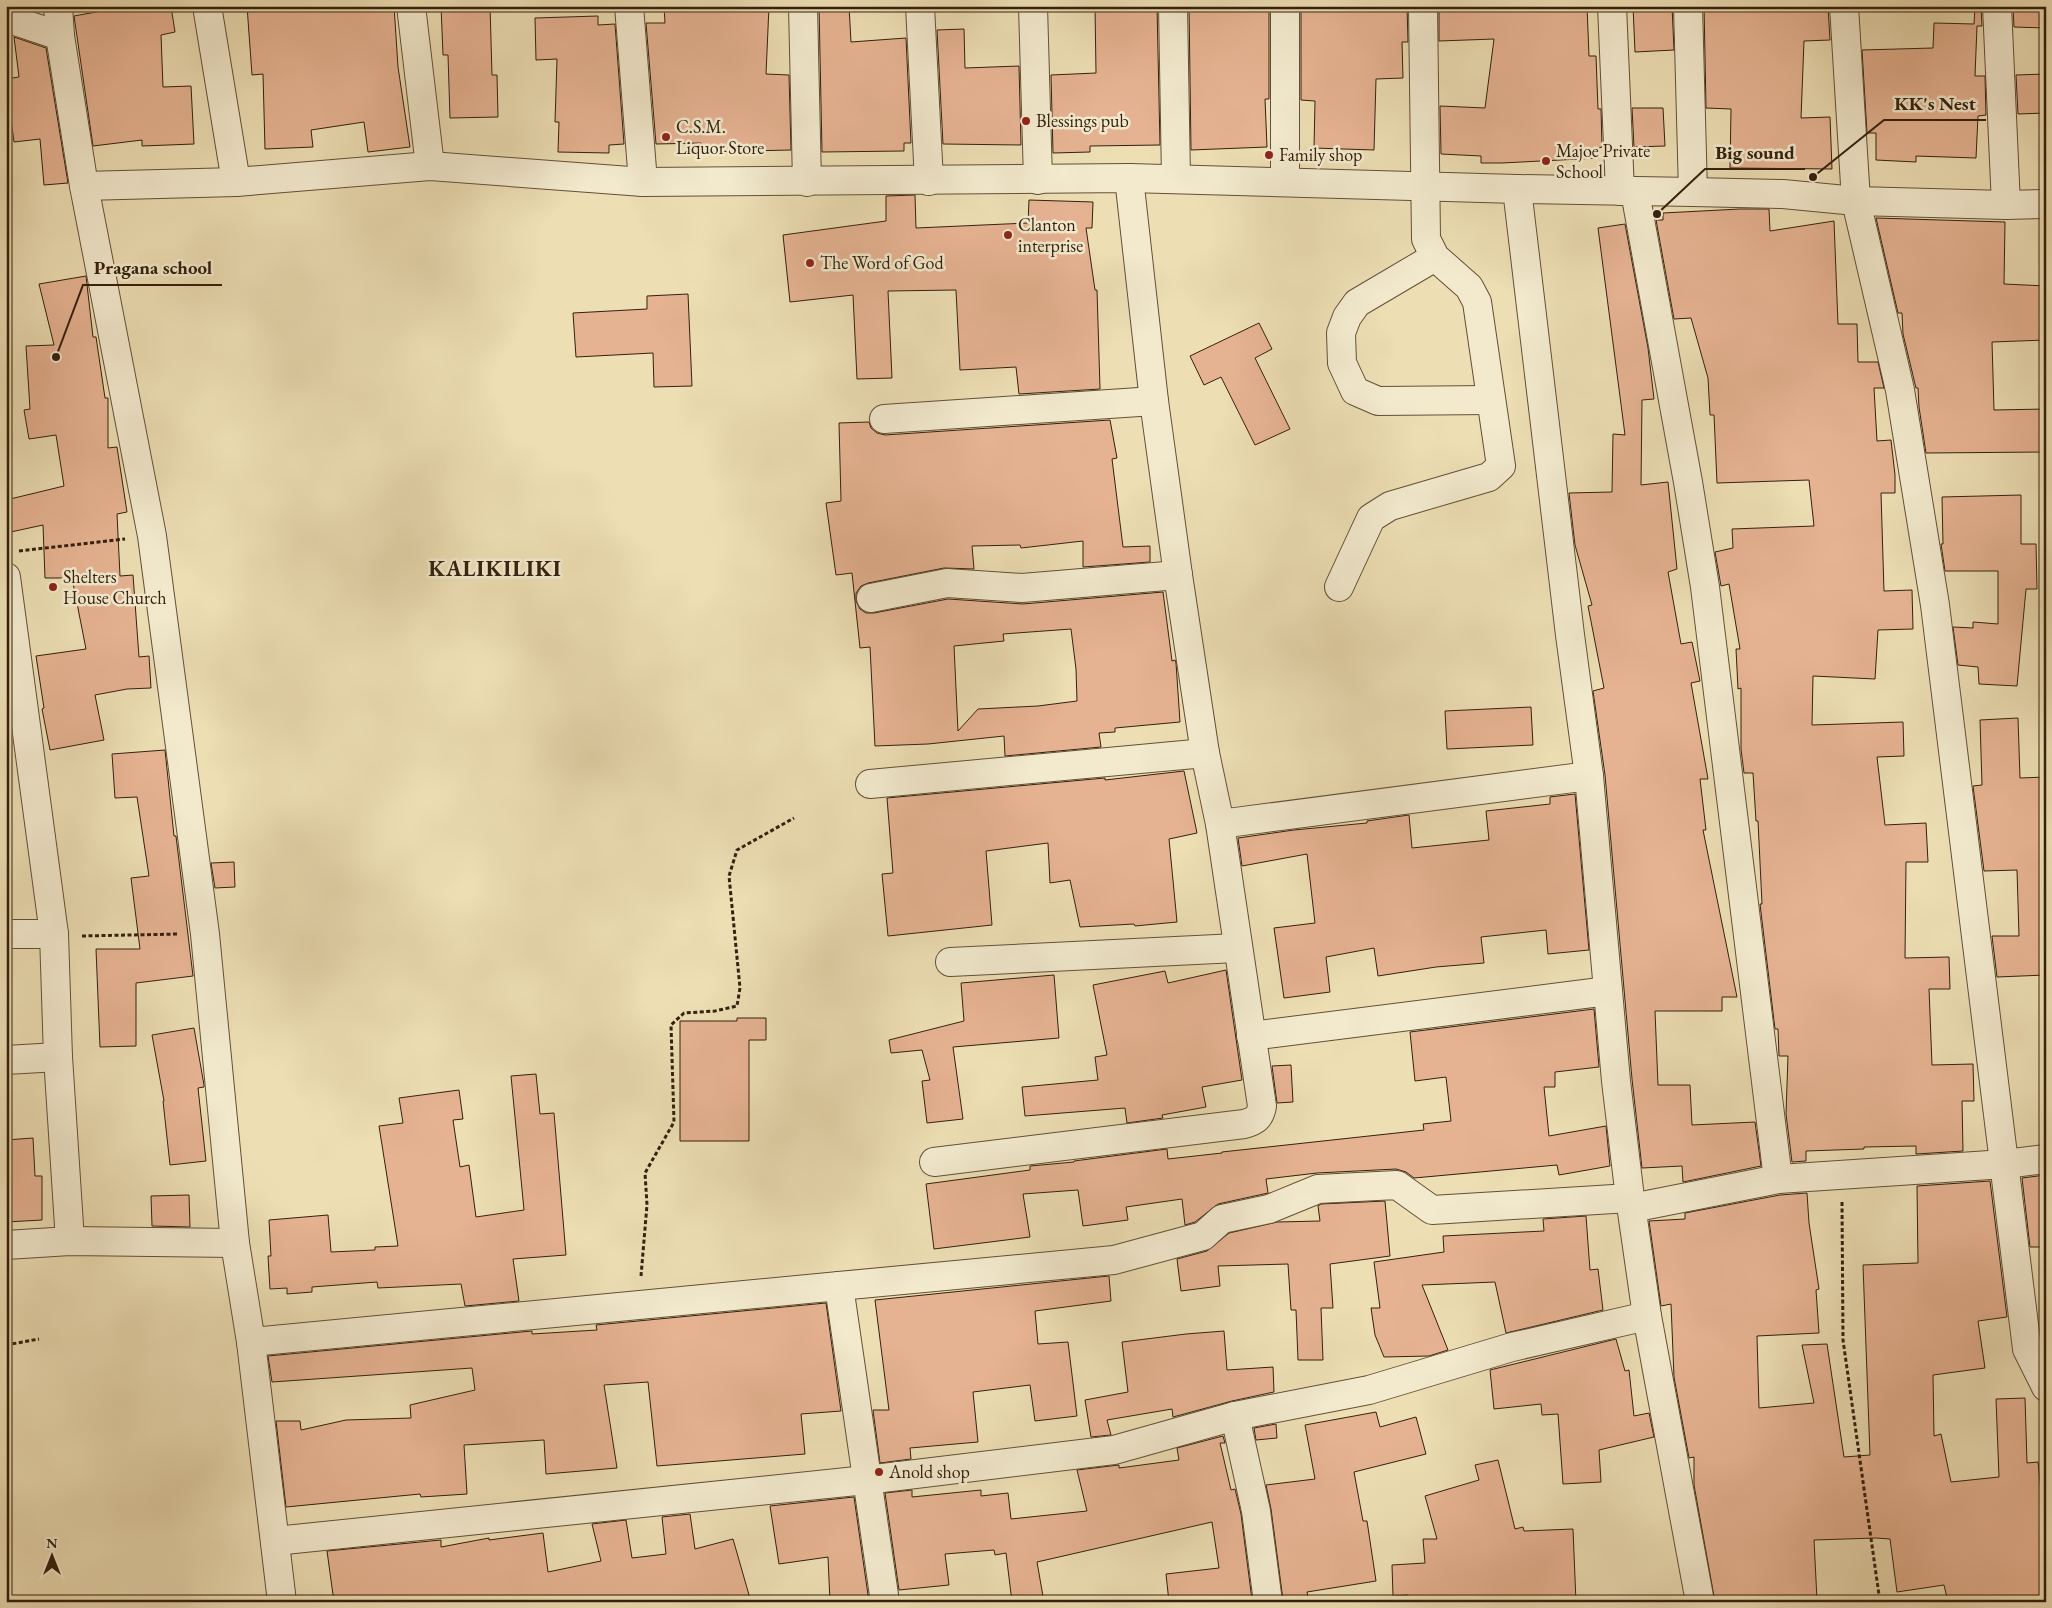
<svg xmlns="http://www.w3.org/2000/svg" width="2052" height="1608" font-family="'EB Garamond',serif">
<style>
.building{fill:#e6b392;stroke:#34200d;fill-rule:evenodd}
.lines{fill:none;stroke-linecap:round;stroke-linejoin:round}
.minor-casing{stroke:#625037;stroke-width:30}
.path{stroke:#34200d;stroke-width:3;stroke-dasharray:4 2.5;stroke-linecap:butt}
.minor{stroke:#f3eace;stroke-width:28}
.poi-dot{fill:#8f2418;stroke:#f3eace;stroke-width:2}
.labels{text-anchor:middle;stroke-width:5;stroke-linejoin:round;paint-order:stroke}
.poi-label{font-size:18px;fill:#34200d;stroke:#f3eace;text-anchor:start}
.district-label{font-size:22px;font-weight:bold;letter-spacing:1px;fill:#34200d;stroke:#f3eace}
.leader{fill:none;stroke:#34200d;stroke-width:2}
.callout-dot{fill:#34200d;stroke:#f3eace;stroke-width:2}
.callout-label{font-size:19px;text-anchor:middle;font-weight:bold;fill:#34200d;stroke:#f3eace;stroke-width:5;stroke-linejoin:round;paint-order:stroke}
</style>
<rect width="100%" height="100%" fill="#eddeb4"/>
<filter id="stains"><feTurbulence type="fractalNoise" baseFrequency=".004" numOctaves="4"/><feColorMatrix values="0 0 0 0 .2 0 0 0 0 .09 0 0 0 0 .02 0 0 0 .5 -.17"/></filter>
<radialGradient id="worn" r=".72"><stop offset=".6" stop-color="#630" stop-opacity="0"/><stop offset="1" stop-color="#630" stop-opacity=".3"/></radialGradient>
<!-- building -->
<g class="building">
<polygon points="130,6 171,6 175,32 161,35 163,87 191,86 194,144 142,146 142,140 93,146 74,16"/>
<polygon points="247,6 394,6 398,67 410,147 368,152 364,122 311,130 313,147 265,149 263,74 252,75"/>
<polygon points="441,6 490,6 492,75 497,75 498,117 450,118 448,55 443,55"/>
<polygon points="769,6 766,74 789,75 791,150 702,152 701,143 656,144 646,23 665,23 664,7"/>
<polygon points="819,6 849,6 851,42 906,38 911,143 904,143 904,151 822,152"/>
<polygon points="1095,6 1157,6 1160,145 1090,146 1090,152 1053,153 1051,75 1096,73"/>
<polygon points="1189,6 1269,6 1269,99 1265,99 1267,147 1191,150"/>
<polygon points="1301,6 1407,6 1408,42 1402,42 1403,78 1376,79 1374,150 1314,148 1315,101 1301,100"/>
<polygon points="1439,6 1587,6 1589,56 1596,56 1598,109 1601,109 1602,147 1599,148 1599,158 1502,163 1481,163 1481,156 1441,154 1440,106 1485,108 1494,39 1439,41"/>
<polygon points="1633,6 1672,6 1674,50 1635,52"/>
<polygon points="1704,6 1828,6 1830,40 1804,41 1801,118 1830,117 1832,169 1730,168 1731,109 1706,108"/>
<polygon points="1975,6 1981,6 1982,26 1977,26 1975,76 1985,76 1986,115 1978,116 1976,158 1916,156 1916,162 1876,160 1876,133 1867,133 1862,50 1933,48 1934,23 1974,24"/>
<polygon points="2013,6 2046,6 2046,28 2014,27"/>
<polygon points="598,16 598,25 615,24 624,144 609,145 609,153 558,152 559,122 555,122 557,59 536,60 535,18"/>
<polygon points="964,29 965,68 1019,66 1021,145 943,144 937,30"/>
<polygon points="14,37 46,48 68,183 44,185 40,139 14,142 6,82 6,79 19,77"/>
<polygon points="2046,74 2046,113 2018,114 2016,75"/>
<polygon points="1632,108 1663,108 1665,146 1634,147"/>
<polygon points="915,195 916,228 1028,223 1029,200 1093,202 1092,228 1086,228 1095,290 1097,290 1100,389 1019,394 1016,367 960,370 956,290 888,291 892,378 857,379 853,295 790,302 783,235 886,221 886,196"/>
<polygon points="1740,209 1769,209 1770,231 1834,221 1838,324 1857,324 1858,362 1878,362 1884,388 1874,388 1877,441 1891,440 1895,475 1895,493 1881,493 1884,591 1912,590 1913,629 1878,630 1875,679 1813,676 1812,725 1903,722 1904,756 1877,757 1885,825 1926,823 1928,862 1906,862 1905,958 1949,957 1950,989 1929,989 1932,1065 1973,1064 1974,1101 1962,1101 1963,1151 1916,1154 1916,1146 1864,1147 1864,1149 1806,1151 1806,1161 1792,1162 1786,1114 1788,1056 1779,1056 1778,1029 1775,1029 1760,904 1762,904 1758,821 1756,821 1753,773 1744,773 1741,749 1741,688 1738,689 1736,649 1740,649 1729,584 1721,586 1715,552 1733,548 1732,529 1814,526 1809,480 1717,483 1714,415 1710,415 1708,378 1691,318 1674,319 1656,220 1663,220 1663,213"/>
<polygon points="1876,218 2005,222 2004,284 2046,286 2046,340 1992,342 1994,410 2046,409 2046,452 1926,453 1919,407 1918,388 1916,388 1903,334 1902,313 1898,313"/>
<polygon points="1625,224 1648,348 1654,399 1642,400 1641,485 1668,482 1677,569 1668,572 1681,644 1692,642 1700,681 1691,683 1708,779 1700,779 1706,830 1703,830 1737,997 1722,997 1722,1011 1655,1011 1658,1085 1690,1085 1692,1125 1755,1122 1761,1166 1683,1182 1682,1166 1642,1168 1632,1079 1605,775 1593,691 1604,688 1588,606 1592,605 1575,545 1569,493 1612,492 1613,434 1625,435 1598,228"/>
<polygon points="86,276 93,337 96,337 105,398 108,398 108,448 117,447 127,512 117,514 120,576 133,575 139,657 149,656 151,688 127,689 95,695 104,740 50,750 42,709 44,708 36,656 86,649 72,578 45,578 43,525 6,533 6,500 64,486 56,435 29,439 24,410 30,409 26,346 54,345 39,284"/>
<polygon points="688,294 692,386 654,387 653,353 576,357 573,313 647,309 647,296"/>
<polygon points="1259,323 1272,349 1255,358 1290,429 1255,445 1221,377 1204,385 1190,356"/>
<path d="M 1110,420 L 1117,458 L 1112,459 L 1123,547 L 1150,546 L 1150,562 L 1083,567 L 1083,541 L 1021,548 L 1020,545 L 972,546 L 974,569 L 944,568 L 868,583 L 861,586 L 856,593 L 856,601 L 860,609 L 866,613 L 874,613 L 948,599 L 1023,604 L 1163,592 L 1172,661 L 1175,660 L 1176,663 L 1180,722 L 1115,728 L 1115,732 L 1099,733 L 1101,747 L 1005,756 L 1004,736 L 928,744 L 875,746 L 870,647 L 860,648 L 852,573 L 836,575 L 826,503 L 841,501 L 839,423 L 869,422 L 871,428 L 877,433 L 885,435 ZM 1071,629 L 1076,669 L 1077,701 L 1038,706 L 978,709 L 958,731 L 954,646 L 1004,641 L 1003,634 Z"/>
<polygon points="2021,495 2021,544 2036,544 2037,589 2026,589 2017,686 1979,684 1978,667 1958,665 1953,627 1973,628 1973,622 1998,624 1998,571 1945,571 1941,544 1943,544 1942,497"/>
<polygon points="1531,707 1533,745 1447,749 1445,711"/>
<polygon points="2018,718 2020,778 2046,777 2046,975 1997,977 1992,936 2019,936 2017,870 1984,871 1973,786 1982,785 1980,720"/>
<polygon points="165,750 174,836 176,836 193,976 136,983 136,1046 100,1047 96,949 140,949 131,878 149,876 137,797 115,798 112,754"/>
<polygon points="1184,771 1197,833 1169,839 1177,922 1135,926 1134,924 1080,927 1070,880 1050,883 1048,843 986,851 992,925 888,936 882,874 893,873 887,798 1105,778 1105,780"/>
<polygon points="1575,794 1589,950 1548,954 1546,930 1481,937 1484,963 1436,967 1378,976 1374,948 1326,957 1330,992 1284,998 1274,928 1315,923 1307,854 1242,866 1238,838 1294,830 1367,823 1367,821 1409,815 1412,848 1489,840 1486,811 1550,804 1550,797"/>
<polygon points="234,862 235,887 215,888 211,863"/>
<polygon points="1226,970 1242,1080 1202,1087 1206,1107 1162,1115 1163,1118 1127,1123 1125,1108 1025,1116 1022,1087 1098,1080 1095,1057 1107,1055 1093,985 1165,971 1168,983"/>
<polygon points="1054,975 1059,1038 953,1047 963,1119 927,1123 922,1081 930,1080 922,1050 891,1053 889,1040 964,1021 961,983"/>
<polygon points="1594,1009 1599,1067 1555,1072 1555,1087 1544,1087 1549,1136 1606,1126 1610,1166 1559,1175 1557,1165 1414,1178 1406,1172 1396,1169 1317,1173 1266,1179 1268,1193 1218,1204 1195,1222 1185,1225 1182,1199 1126,1207 1128,1220 1083,1226 1078,1190 1023,1194 1030,1237 934,1249 926,1184 1030,1170 1030,1166 1074,1162 1074,1161 1167,1149 1168,1159 1222,1153 1222,1152 1424,1130 1423,1124 1451,1121 1446,1077 1415,1081 1410,1032"/>
<polygon points="737,1018 766,1018 766,1040 749,1040 749,1141 680,1141 680,1021 737,1021"/>
<polygon points="194,1028 204,1085 204,1087 198,1088 206,1161 170,1165 163,1101 164,1101 152,1035"/>
<polygon points="1291,1065 1293,1102 1277,1103 1272,1066"/>
<polygon points="536,1074 540,1114 554,1113 566,1255 513,1259 519,1301 465,1306 461,1284 378,1288 377,1282 312,1287 312,1292 287,1294 287,1288 270,1289 268,1256 271,1256 269,1220 328,1215 331,1252 375,1250 375,1247 398,1246 379,1126 403,1123 399,1098 459,1090 463,1119 453,1120 460,1167 469,1165 476,1217 524,1210 511,1076"/>
<polygon points="33,1138 35,1176 42,1176 42,1220 6,1222 6,1140"/>
<polygon points="2046,1175 2046,1247 2030,1247 2022,1178"/>
<polygon points="1990,1181 2007,1317 1978,1321 1985,1368 1933,1375 1934,1436 1941,1434 1951,1482 1999,1477 1996,1399 2025,1398 2027,1463 2038,1462 2043,1512 2046,1577 2041,1577 2042,1602 1948,1602 1944,1585 1897,1592 1890,1539 1876,1538 1814,1540 1817,1600 1715,1602 1694,1485 1694,1457 1689,1458 1674,1377 1671,1304 1661,1306 1649,1221 1685,1219 1685,1213 1780,1195 1807,1193 1809,1223 1819,1289 1816,1290 1819,1333 1757,1336 1759,1408 1814,1403 1802,1345 1827,1344 1844,1457 1870,1455 1863,1265 1918,1263 1917,1186"/>
<polygon points="189,1195 190,1227 152,1226 151,1196"/>
<polygon points="1385,1201 1390,1256 1330,1264 1333,1308 1321,1308 1323,1360 1298,1360 1296,1310 1291,1310 1288,1264 1218,1266 1220,1286 1181,1291 1177,1259 1207,1251 1229,1233 1277,1222 1320,1221 1318,1206 1321,1204"/>
<polygon points="1586,1216 1590,1270 1598,1269 1603,1310 1506,1333 1495,1282 1422,1285 1448,1350 1429,1356 1384,1357 1375,1335 1371,1308 1380,1308 1374,1262 1444,1252 1443,1236 1544,1231 1543,1219"/>
<polygon points="1109,1276 1111,1301 1035,1311 1038,1344 1068,1342 1077,1416 1035,1421 1030,1385 973,1392 978,1442 910,1448 911,1459 880,1463 873,1410 889,1410 875,1300"/>
<polygon points="826,1303 841,1411 801,1414 805,1454 657,1466 648,1382 604,1385 617,1468 546,1474 544,1440 464,1445 467,1494 421,1497 420,1494 286,1507 276,1421 300,1421 301,1430 346,1420 411,1418 410,1405 475,1390 472,1368 272,1382 268,1356 532,1331 532,1334 597,1330 596,1325"/>
<polygon points="1224,1331 1227,1370 1273,1367 1274,1392 1232,1401 1173,1417 1172,1409 1107,1420 1111,1435 1091,1437 1085,1400 1128,1392 1122,1342 1186,1334"/>
<polygon points="1616,1339 1625,1371 1629,1370 1634,1416 1649,1413 1654,1437 1599,1450 1601,1482 1563,1484 1558,1414 1542,1415 1541,1404 1494,1409 1490,1370"/>
<polygon points="1376,1412 1380,1427 1416,1417 1426,1454 1354,1472 1363,1521 1367,1521 1376,1581 1307,1592 1308,1597 1283,1600 1271,1509 1266,1485 1315,1479 1305,1425"/>
<polygon points="1276,1424 1277,1438 1256,1440 1254,1428"/>
<polygon points="1223,1436 1225,1443 1220,1443 1231,1490 1235,1489 1241,1514 1252,1600 1169,1602 1166,1574 1219,1568 1212,1522 1037,1562 1044,1602 1012,1602 1006,1553 995,1555 994,1550 945,1554 949,1585 899,1590 885,1493 912,1490 912,1497 981,1490 981,1496 1008,1493 1011,1519 1087,1511 1077,1470 1119,1465 1119,1468 1179,1460 1177,1448"/>
<polygon points="1498,1460 1515,1529 1523,1527 1524,1531 1573,1529 1576,1602 1408,1602 1408,1595 1393,1596 1392,1565 1425,1563 1423,1539 1437,1539 1425,1496 1479,1480 1475,1465"/>
<polygon points="854,1497 869,1602 830,1602 828,1557 779,1564 770,1506"/>
<polygon points="690,1514 695,1549 733,1539 751,1602 334,1602 327,1551 441,1540 441,1547 489,1538 489,1540 543,1533 548,1572 601,1561 592,1524 626,1520 632,1558 666,1554 662,1517"/>
</g>
<g class="lines">
<defs>
<g id="minor">
<polyline points="58,6 60,36 84,186 152,536 205,934 235,1243 251,1342 282,1602"/>
<polyline points="207,6 236,182"/>
<polyline points="411,6 430,166"/>
<polyline points="629,6 643,182"/>
<polyline points="803,6 807,182"/>
<polyline points="920,6 929,181"/>
<polyline points="1033,6 1038,180"/>
<polyline points="1173,6 1176,179"/>
<polyline points="1285,6 1285,182"/>
<polyline points="1612,6 1620,191"/>
<polyline points="1688,6 1693,192"/>
<polyline points="1844,6 1856,201 1900,390 1935,605 2027,1349 2046,1387"/>
<polyline points="1997,6 2006,205"/>
<polyline points="6,18 60,36"/>
<polyline points="84,186 236,182 430,166 643,182 1129,178 1517,189 1693,192 1783,194 1856,201 2006,205 2046,204"/>
<polyline points="1517,189 1570,635 1589,776 1616,1081 1630,1198 1647,1316 1700,1602"/>
<polyline points="1635,192 1688,482 1705,587 1778,1179"/>
<polyline points="1435,257 1357,303 1347,317 1341,333 1342,363 1355,391 1378,401 1491,400"/>
<polyline points="884,419 1154,401"/>
<polyline points="6,577 54,934 58,1057 70,1241"/>
<polyline points="1339,587 1371,518 1390,506 1489,477 1501,466 1477,302 1469,287 1435,257 1426,239 1423,6"/>
<polyline points="871,598 947,583 1022,588 1178,575"/>
<polyline points="870,784 1205,753"/>
<polyline points="1220,824 1589,776"/>
<polyline points="6,934 54,934"/>
<polyline points="950,962 1237,948"/>
<polyline points="1251,1036 1608,991"/>
<polyline points="6,1060 58,1057"/>
<path d="M 934,1162 L 1244,1124 C 1255,1121 1260,1118 1262,1106 L 1220,824 L 1205,753 L 1178,575 L 1154,401 L 1129,178"/>
<polyline points="1632,1208 1778,1179 2005,1164 2046,1159"/>
<polyline points="6,1245 70,1241 235,1243"/>
<polyline points="839,1286 1114,1260 1203,1236 1222,1219 1269,1209 1318,1189 1397,1185 1432,1210 1630,1198"/>
<polyline points="251,1342 839,1286 885,1602"/>
<polyline points="1235,1416 1256,1511 1268,1602"/>
<polyline points="275,1541 866,1480 1114,1450 1235,1416 1369,1390 1512,1347 1647,1316"/>
</g>
</defs>
<!-- minor casing -->
<use href="#minor" class="minor-casing"/>
<!-- path -->
<g class="path">
<polyline points="19,551 125,539"/>
<polyline points="82,936 178,934"/>
<polyline points="1842,1202 1843,1340 1880,1602"/>
<polyline points="641,1276 647,1205 645,1173 674,1122 671,1025 684,1013 715,1011 737,1006 740,988 729,876 737,850 794,818"/>
<polyline points="6,1345 39,1339"/>
</g>
<!-- minor -->
<use href="#minor" class="minor"/>
</g>
<!-- markers -->
<g class="poi-dot">
<circle cx="1026" cy="121" r="5"/>
<circle cx="666" cy="137" r="5"/>
<circle cx="1269" cy="155" r="5"/>
<circle cx="1546" cy="161" r="5"/>
<circle cx="1008" cy="235" r="5"/>
<circle cx="810" cy="263" r="5"/>
<circle cx="53" cy="587" r="5"/>
<circle cx="879" cy="1472" r="5"/>
</g>
<g class="labels">
<!-- poi labels -->
<g class="poi-label">
<text x="1036" y="127">Blessings pub</text>
<text x="676" y="133">C.S.M.<tspan x="676" dy="21">Liquor Store</tspan></text>
<text x="1556" y="157">Majoe Private<tspan x="1556" dy="21">School</tspan></text>
<text x="1279" y="161">Family shop</text>
<text x="1018" y="231">Clanton<tspan x="1018" dy="21">interprise</tspan></text>
<text x="820" y="269">The Word of God</text>
<text x="63" y="583">Shelters<tspan x="63" dy="21">House Church</tspan></text>
<text x="889" y="1478">Anold shop</text>
</g>
<!-- district labels -->
<g class="district-label">
<text x="495" y="576">KALIKILIKI</text>
</g>
</g>
<!-- callouts -->
<path class="leader" d="M1813 177L1884 120H1986M1657 214L1705 169H1805M56 357L83 285H222"/>
<g class="callout-dot">
<circle cx="1813" cy="177" r="5"/>
<circle cx="1657" cy="214" r="5"/>
<circle cx="56" cy="357" r="5"/>
</g>
<g class="callout-label">
<text x="1935" y="110">KK's Nest</text>
<text x="1755" y="159">Big sound</text>
<text x="153" y="274">Pragana school</text>
</g>
<!-- margin -->
<rect width="2052" height="1608" fill="none" stroke="#eddeb4" stroke-width="25"/>
<rect x="8" y="8" width="2037" height="1593" fill="none" stroke="#34200d" stroke-width="2.5"/>
<rect x="12" y="12" width="2027" height="1583" fill="none" stroke="#34200d"/>
<!-- north arrow -->
<g transform="translate(52 1556)" stroke="#f3eace" stroke-width="4" paint-order="stroke">
<path d="M0-4L9 19L0 12L-9 19Z" fill="#34200d"/>
<text y="-8" font-size="14" font-weight="bold" text-anchor="middle" fill="#34200d">N</text>
</g>
<rect width="100%" height="100%" filter="url(#stains)"/>
<rect width="100%" height="100%" fill="url(#worn)"/>
</svg>
